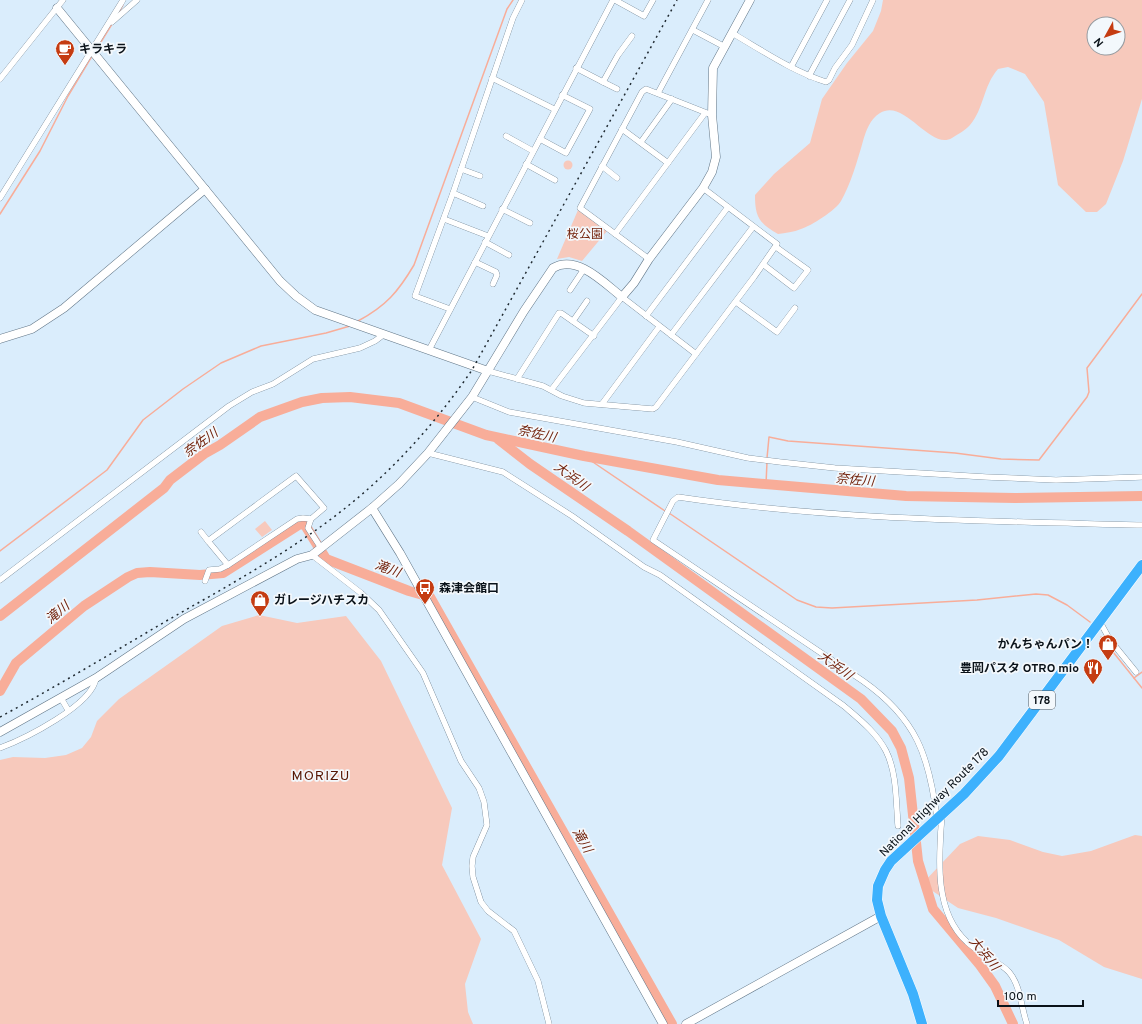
<svg xmlns="http://www.w3.org/2000/svg" width="1142" height="1024" font-family="Overpass,'Noto Sans JP',sans-serif">
<style>
.green{fill:#f7c9bc;fill-rule:evenodd}
.lines{fill:none;stroke-linecap:round;stroke-linejoin:round}
.stream{stroke:#f8ad99;stroke-width:1.5}
.river{stroke:#f8ad99;stroke-width:10}
.street-casing{stroke:#617687;stroke-width:6}
.secondary-casing{stroke:#617687;stroke-width:9}
.highway-casing{stroke:#fff;stroke-width:11}
.street{stroke:#fff;stroke-width:5.5}
.secondary{stroke:#fff;stroke-width:8}
.highway{stroke:#3db1fd;stroke-width:10}
.rail{stroke:#202a31;stroke-width:1.5;stroke-dasharray:2 4;stroke-linecap:butt}
.labels{text-anchor:middle;stroke-width:3.5;stroke-linejoin:round;paint-order:stroke}
.shield{fill:#f3f8fc;stroke:#50575d;stroke-width:1}
.shield-label{font-size:11px;font-weight:bold;fill:#0a1219}
.poi-label{font-size:12px;font-weight:bold;fill:#0a1219;stroke:#f3f8fc;text-anchor:start}
.park-label{font-size:12px;fill:#75250e;stroke:#f3f8fc}
.street-label{font-size:12px;fill:#0a1219;stroke:#f3f8fc}
.water-label{font-size:13px;font-style:italic;fill:#72220b;stroke:#f3f8fc}
.quarter-label{font-size:14px;letter-spacing:1px;fill:#571603;stroke:#f3f8fc}
</style>
<rect width="100%" height="100%" fill="#daedfc"/>
<!-- green -->
<g class="green">
<path d="M 883,0 L 1142,0 L 1142,99 L 1123,161 L 1106,204 L 1097,212 L 1086,212 L 1058,185 L 1044,102 L 1025,74 L 1008,67 L 998,69 C 983,86 984,109 970,125 C 966,130 958,134 952,138 C 930,151 905,98 880,113 C 870,119 866,131 863,141 C 858,159 850,186 841,201 C 836,210 811,226 801,229 C 794,232 785,233 778,234 C 759,223 755,217 755,195 L 774,174 L 810,143 L 822,99 L 847,63 L 873,31 L 881,11 ZM 1094,24 L 1118,24 L 1118,48 L 1094,48 Z"/>
<circle cx="568" cy="165" r="4.5"/>
<polygon points="578,210 607,231 582,261 569,257 557,259"/>
<polygon points="265,521 272,530 262,537 255,529"/>
<polygon points="259,615 297,623 346,616 381,661 452,808 442,865 481,939 465,984 468,1012 473,1024 0,1024 0,760 13,757 45,758 66,755 82,748 91,737 97,721 119,699 222,626"/>
<polygon points="1135,835 1142,836 1142,979 1104,967 1059,940 996,918 958,908 922,884 960,844 978,836 1010,840 1043,852 1062,856 1091,851"/>
</g>
<g class="lines">
<!-- stream -->
<g class="stream">
<polyline points="118,14 123,5"/>
<polyline points="96,50 112,24"/>
<polyline points="0,214 40,151 68,96 92,56"/>
<path d="M 358,321 C 386,306 398,292 414,265 L 507,9 L 513,0"/>
<polyline points="584,456 665,511"/>
<polyline points="767,458 769,437 788,441 955,453 1001,459 1039,460 1087,397 1089,392 1087,368 1142,294"/>
<polyline points="766,484 767,462"/>
<polyline points="669,513 797,600 816,607 832,608 977,600 1036,594 1048,595 1067,605 1090,622"/>
<polyline points="0,551 107,470 143,420 183,389 221,363 261,346 326,333 350,326"/>
<polyline points="1101,637 1142,688"/>
<polyline points="1134,678 1142,672"/>
</g>
<!-- river -->
<g class="river">
<polyline points="498,439 530,464 628,531 861,699 892,731 901,748 909,778 918,861 933,909 980,965 995,986 1013,1024"/>
<polyline points="0,616 164,488 170,480 204,454 220,445 260,417 302,402 322,398 350,397 399,403 486,435 584,456 718,480 906,496 1015,498 1142,496"/>
<polyline points="0,691 16,663 84,606 128,577 137,573 150,572 200,575 223,573 300,524 305,525 326,559 409,591 430,597 672,1024"/>
</g>
<defs>
<g id="street">
<polyline points="615,0 644,16 653,0"/>
<polyline points="112,22 137,0"/>
<polyline points="693,30 725,47"/>
<path d="M 732,33 C 763,51 792,71 826,82 L 829,80 L 835,68 L 852,45 L 873,0"/>
<polyline points="791,67 827,0"/>
<polyline points="576,68 603,82 618,55 632,36"/>
<polyline points="809,76 850,0"/>
<polyline points="492,78 554,109"/>
<polyline points="0,79 63,0"/>
<polyline points="603,82 617,89"/>
<polyline points="658,93 708,0"/>
<polyline points="622,129 668,163"/>
<polyline points="506,136 533,151"/>
<polyline points="540,139 566,153 590,109 562,95"/>
<polyline points="641,142 672,99"/>
<polyline points="526,164 555,180"/>
<polyline points="602,166 617,178"/>
<polyline points="461,169 480,176"/>
<polyline points="453,193 483,206"/>
<polyline points="0,198 123,0"/>
<polyline points="502,209 530,223"/>
<polyline points="444,219 488,236"/>
<polyline points="615,234 705,113"/>
<polyline points="485,242 509,255"/>
<polyline points="649,259 580,208 642,92 646,89 712,115"/>
<polyline points="475,262 496,272 497,275 493,284"/>
<polyline points="764,265 794,288 808,270 776,247"/>
<polyline points="570,290 584,269"/>
<polyline points="736,302 777,332 795,308"/>
<polyline points="450,309 415,296 453,193 513,18 522,0"/>
<polyline points="646,316 728,207"/>
<polyline points="573,321 587,301"/>
<polyline points="671,335 753,227"/>
<polyline points="429,350 613,0"/>
<polyline points="488,371 543,386 562,396 584,403 653,409 656,407 754,277 777,244 703,188"/>
<polyline points="517,379 559,313 561,313 594,336"/>
<polyline points="552,389 622,297 696,354"/>
<polyline points="472,397 509,412 677,442 748,458 780,462 835,468 986,477 1056,480 1142,477"/>
<polyline points="602,404 659,327"/>
<path d="M 428,453 L 503,472 L 572,516 L 644,567 L 660,575 L 844,706 C 859,719 876,732 886,751 C 897,773 896,802 898,826"/>
<polyline points="201,532 208,541"/>
<polyline points="312,555 361,593 379,610 423,673 461,761 479,788 484,802 487,825 473,857 472,866 473,877 481,902 488,911 514,931 538,981 549,1024"/>
<polyline points="228,565 208,541 296,476 324,508 311,519 308,528 321,548"/>
<polyline points="0,580 229,406 252,392 273,384 313,359 360,348 375,341 383,335"/>
<polyline points="205,581 209,570 220,569 228,565 297,519 303,518 311,519"/>
<polyline points="1100,622 1110,640 1136,672"/>
<polyline points="61,698 68,710"/>
<path d="M 0,748 C 24,739 93,705 96,678"/>
<path d="M 942,814 C 939,856 933,911 967,942 C 978,953 1000,962 1009,972 C 1021,986 1021,1008 1027,1024"/>
<path d="M 937,818 C 929,756 917,719 863,681 L 653,540 L 673,501 L 678,497 C 832,520 987,521 1142,525"/>
</g>
<g id="secondary">
<polyline points="57,8 280,281 296,296 315,310 488,371"/>
<polyline points="0,339 32,329 64,308 205,189"/>
<polyline points="372,508 400,553 663,1024"/>
<path d="M 0,732 L 96,678 L 184,619 L 297,559 L 312,555 L 372,508 L 399,484 L 428,453 L 472,397 L 524,311 L 553,268 C 577,254 604,283 622,297 L 634,283 L 649,259 L 703,188 L 712,172 L 716,157 L 712,115 L 713,68 L 750,0"/>
<polyline points="686,1024 881,916"/>
</g>
<polyline id="highway" points="922,1024 913,994 881,916 877,900 878,886 885,870 891,861 964,794 999,756 1142,565"/>
</defs>
<!-- street casing -->
<use href="#street" class="street-casing"/>
<!-- secondary casing -->
<use href="#secondary" class="secondary-casing"/>
<!-- highway casing -->
<use href="#highway" class="highway-casing"/>
<!-- street -->
<use href="#street" class="street"/>
<!-- secondary -->
<use href="#secondary" class="secondary"/>
<!-- highway -->
<use href="#highway" class="highway"/>
<!-- rail -->
<path class="rail" d="M 0,717 C 57,686 112,653 168,620 C 226,587 286,554 339,513 C 391,473 435,424 472,370 L 677,0"/>
</g>
<!-- icons -->
<defs>
<symbol id="cafe-pin" viewBox="-11 -11 22 30"><path d="M0 17L-7.5 6A9.5 9.5 0 1 1 7.5 6Z" fill="#c53c12" stroke="#f3f8fc"/><path d="M-5.5-4.5H6V0H3Q3 3.5 0 3.5H-2.5Q-5.5 3.5-5.5 0ZM3-3.2v2h1.7v-2ZM-6 4.5H4V6H-6Z" fill="#fff"/></symbol>
<symbol id="bus-pin" viewBox="-11 -11 22 30"><path d="M0 17L-7.5 6A9.5 9.5 0 1 1 7.5 6Z" fill="#c53c12" stroke="#f3f8fc"/><path d="M-5-6H5V4H4V6H2V4H-2V6H-4V4H-5ZM-3.5-4V0h7V-4ZM-3.5 1.2v1.5H-2V1.2ZM2 1.2v1.5H3.5V1.2Z" fill="#fff"/></symbol>
<symbol id="shop-pin" viewBox="-11 -11 22 30"><path d="M0 17L-7.5 6A9.5 9.5 0 1 1 7.5 6Z" fill="#c53c12" stroke="#f3f8fc"/><path d="M-5-2.5h2.3a2.7 3.5 0 0 1 5.4 0H5L5.5 6h-11ZM-1.5-2.5h3a1.5 2.3 0 0 0-3 0Z" fill="#fff"/></symbol>
<symbol id="restaurant-pin" viewBox="-11 -11 22 30"><path d="M0 17L-7.5 6A9.5 9.5 0 1 1 7.5 6Z" fill="#c53c12" stroke="#f3f8fc"/><path d="M-5-6h1v4h1v-4h1v4h1v-4h1v5L-1.5 .5V6h-2V.5L-5-1ZM5-6V6H3V1.5H1.5Q1.5-4 5-6Z" fill="#fff"/></symbol>
</defs>
<g fill-rule="evenodd">
<use href="#cafe-pin" x="54" y="38" width="22" height="30"/>
<use href="#bus-pin" x="414" y="577" width="22" height="30"/>
<use href="#shop-pin" x="249" y="589" width="22" height="30"/>
<use href="#shop-pin" x="1097" y="633" width="22" height="30"/>
<use href="#restaurant-pin" x="1082" y="657" width="22" height="30"/>
</g>
<g class="labels">
<!-- shield labels -->
<rect class="shield" x="1029" y="691" width="26" height="18" rx="3"/>
<g class="shield-label">
<text x="1042" y="704">178</text>
</g>
<!-- poi labels -->
<g class="poi-label">
<text x="79" y="53">キラキラ</text>
<text x="439" y="592">森津会館口</text>
<text x="274" y="604">ガレージハチスカ</text>
<text x="1094" y="648" text-anchor="end">かんちゃんパン！</text>
<text x="1079" y="672" text-anchor="end">豊岡パスタ OTRO mio</text>
</g>
<!-- park labels -->
<g class="park-label">
<text x="585" y="238">桜公園</text>
</g>
<!-- street labels -->
<g class="street-label">
<text transform="translate(934 802) rotate(-45)" y="4">National Highway Route 178</text>
</g>
<!-- water labels -->
<g class="water-label">
<text transform="translate(537 433) rotate(12)" y="5">奈佐川</text>
<text transform="translate(200 442) rotate(-36)" y="5">奈佐川</text>
<text transform="translate(572 476) rotate(36)" y="5">大浜川</text>
<text transform="translate(855 479) rotate(5)" y="5">奈佐川</text>
<text transform="translate(388 568) rotate(20)" y="5">滝川</text>
<text transform="translate(57 612) rotate(-40)" y="5">滝川</text>
<text transform="translate(836 665) rotate(36)" y="5">大浜川</text>
<text transform="translate(583 840) rotate(60)" y="5">滝川</text>
<text transform="translate(985 953) rotate(51)" y="5">大浜川</text>
</g>
<!-- quarter labels -->
<g class="quarter-label">
<text x="321" y="780">MORIZU</text>
</g>
</g>
<!-- north arrow -->
<g transform="translate(1106 36) rotate(230)"><circle r="19" fill="#f3f8fc" stroke="#969ca1"/>
<path d="M0-3L7 15L0 10L-7 15Z" fill="#c53c12"/>
<text y="-6" font-size="11" font-weight="bold" text-anchor="middle" fill="#0a1219">N</text>
</g>
<!-- scale -->
<path d="M998 1000v6h85v-6" fill="none" stroke="#0a1219" stroke-width="2"/>
<text x="1004" y="1000" font-size="12" fill="#0a1219" stroke="#f3f8fc" stroke-width="3" paint-order="stroke">100 m</text>
</svg>
